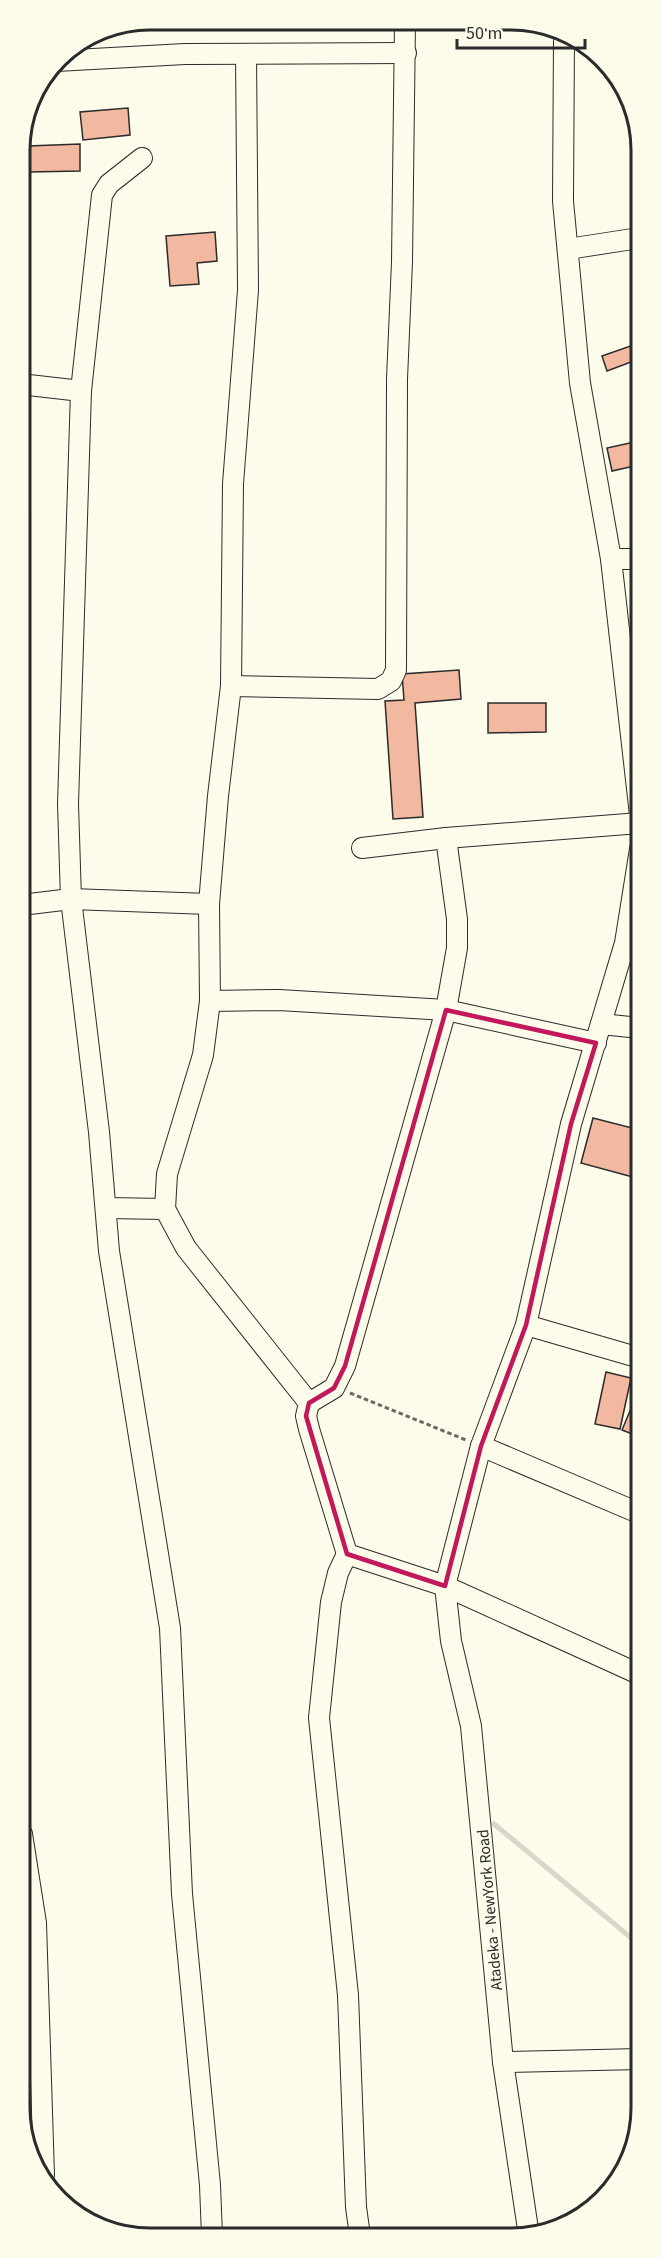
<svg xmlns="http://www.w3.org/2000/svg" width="661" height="2258" font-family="'Source Sans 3',sans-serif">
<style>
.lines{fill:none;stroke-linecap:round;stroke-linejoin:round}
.stream{stroke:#d8d7c9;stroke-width:5}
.building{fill:#f2b8a0;stroke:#2b2b2b;stroke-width:1.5}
.minor-casing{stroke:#2b2b2b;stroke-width:22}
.path{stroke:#6a6964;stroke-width:3;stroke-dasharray:4.5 3;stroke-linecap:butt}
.minor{stroke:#fdfbea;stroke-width:20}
.marked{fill:none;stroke:#c2185b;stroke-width:4.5;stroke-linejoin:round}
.labels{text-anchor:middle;stroke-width:4.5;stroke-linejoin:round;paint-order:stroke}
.street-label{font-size:16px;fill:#2b2b2b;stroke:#fdfbea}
.rim{fill:none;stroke:#2b2b2b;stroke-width:3}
</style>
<rect width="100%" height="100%" fill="#fdfbea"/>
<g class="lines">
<!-- stream -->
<polyline class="stream" points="494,1824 641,1946"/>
</g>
<!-- building -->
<g class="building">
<polygon points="128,108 130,135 83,140 80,112"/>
<polygon points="80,144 80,171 29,172 28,146"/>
<polygon points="215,232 217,261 197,263 199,284 170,286 166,236"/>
<polygon points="639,343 639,359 607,371 602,356"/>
<polygon points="639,441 639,465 612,471 607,448"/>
<polygon points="459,670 461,699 415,703 423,817 393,819 385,701 404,700 402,674"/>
<polygon points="488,703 546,703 546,732 488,733"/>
<polygon points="593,1118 640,1130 640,1179 581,1163"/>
<polygon points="606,1372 631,1378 620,1429 595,1424"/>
<polygon points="640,1387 640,1437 622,1430"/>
</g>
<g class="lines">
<defs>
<g id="minor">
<polyline points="564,37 563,201 580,383 611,559 640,815"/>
<polyline points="56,61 185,54 406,53"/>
<polyline points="142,158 109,184 102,195 81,391 68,804 71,899 99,1132 109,1251 170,1628 182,1894 210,2185 212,2236"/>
<polyline points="568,249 639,238"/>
<polyline points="20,384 81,391"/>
<polyline points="611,559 640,559"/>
<polyline points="231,686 378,689 391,681 396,670 397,379 402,262 405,21"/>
<polyline points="362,848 446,838 640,823"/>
<polyline points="21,905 71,899 209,904"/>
<polyline points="210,1001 279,1000 446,1010 596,1043"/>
<polyline points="601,1024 640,1028"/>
<polyline points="107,1208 165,1209 186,1248 309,1403 306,1416 309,1429 347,1554 445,1586 641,1675"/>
<polyline points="165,1209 167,1174 203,1055 210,1001 209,904 218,796 231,686 233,484 248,290 246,54"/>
<polyline points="526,1325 640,1358"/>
<polyline points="309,1403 334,1388 345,1366 446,1010 457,948 457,919 446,838"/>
<polyline points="481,1446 641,1514"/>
<polyline points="347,1554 338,1573 331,1602 319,1718 348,1995 356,2207 360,2236"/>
<polyline points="22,1834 36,1923 44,2175"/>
<polyline points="503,2062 641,2059"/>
<polyline points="529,2236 503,2062 471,1726 451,1641 445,1586 481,1446 526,1325 571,1124 625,943 640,849"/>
</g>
</defs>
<!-- minor casing -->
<use href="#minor" class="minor-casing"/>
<!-- path -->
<polyline class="path" points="350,1393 466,1440"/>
<!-- minor -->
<use href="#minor" class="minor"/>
</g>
<!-- marked area -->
<path class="marked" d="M 446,1010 L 596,1043 L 571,1124 L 526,1325 L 481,1446 L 445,1586 L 347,1554 L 306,1416 L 309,1403 L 334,1388 L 345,1366 Z"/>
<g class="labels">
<!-- street labels -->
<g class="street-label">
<text transform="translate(489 1910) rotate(-95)" y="6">Atadeka - NewYork Road</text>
</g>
</g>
<!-- crop -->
<path d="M0 0H661V2258H0ZM150 30H511A120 120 0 0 1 631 150V2108A120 120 0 0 1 511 2228H150A120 120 0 0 1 30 2108V150A120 120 0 0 1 150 30Z" fill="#fdfbea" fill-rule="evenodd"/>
<path class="rim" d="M150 30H511A120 120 0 0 1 631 150V2108A120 120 0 0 1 511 2228H150A120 120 0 0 1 30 2108V150A120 120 0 0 1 150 30Z"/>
<!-- scale -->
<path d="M457 39v9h128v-9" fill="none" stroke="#2b2b2b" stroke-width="3"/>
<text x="466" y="39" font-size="18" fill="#2b2b2b" stroke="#fdfbea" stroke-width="4.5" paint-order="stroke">50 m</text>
</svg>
